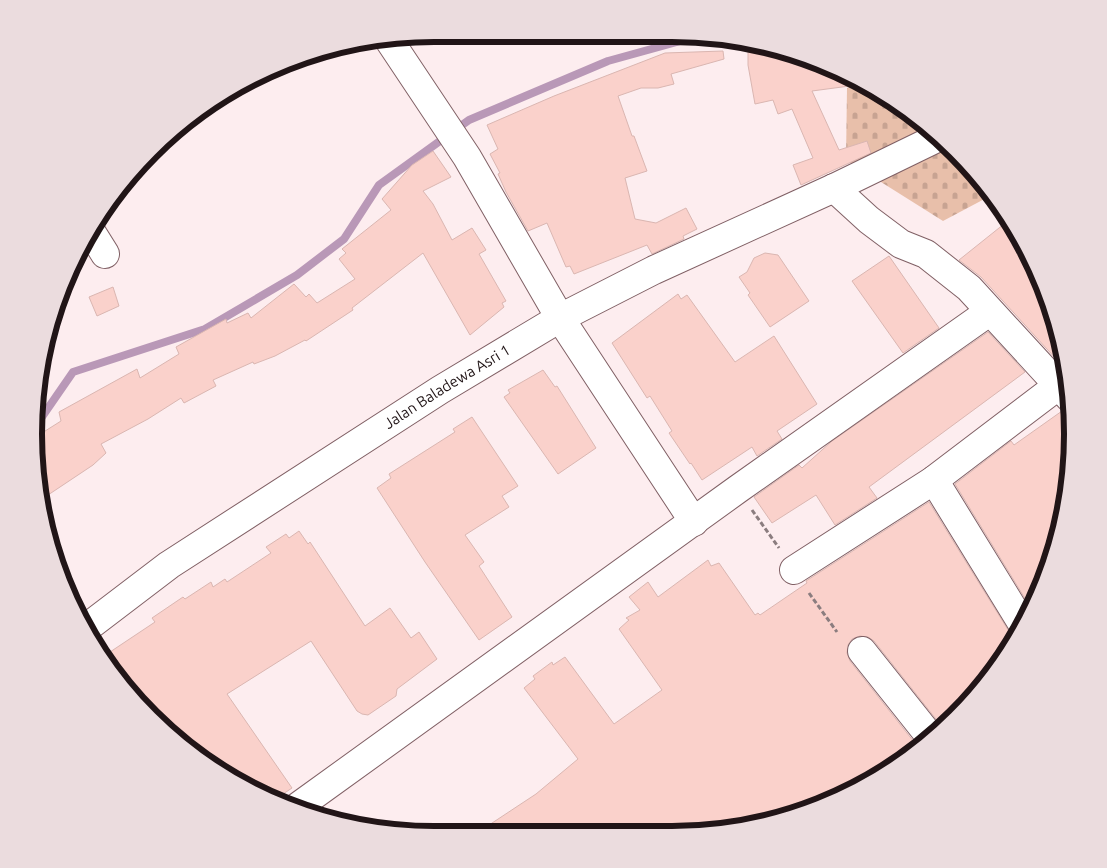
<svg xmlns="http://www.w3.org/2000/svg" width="1107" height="868" font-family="Ubuntu,sans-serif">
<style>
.cemetery{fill:url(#cemetery-stones)}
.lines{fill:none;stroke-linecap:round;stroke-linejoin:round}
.stream{stroke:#b998b7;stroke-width:8}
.building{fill:#fad1cb;stroke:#dab6b1}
.minor-casing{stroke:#806065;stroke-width:30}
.path{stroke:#8b7d7f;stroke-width:3;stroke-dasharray:5 2.5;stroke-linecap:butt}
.minor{stroke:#fff;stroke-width:28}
.labels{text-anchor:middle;stroke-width:4;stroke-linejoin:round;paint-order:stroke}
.street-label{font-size:15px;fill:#211517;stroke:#fdedef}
.rim{fill:none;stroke:#211517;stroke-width:6}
</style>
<defs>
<pattern id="cemetery-stones" width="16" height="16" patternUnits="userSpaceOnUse" patternTransform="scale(1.25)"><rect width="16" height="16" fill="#e8bfaa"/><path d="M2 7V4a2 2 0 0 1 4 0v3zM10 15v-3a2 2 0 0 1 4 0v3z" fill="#c7a392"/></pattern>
</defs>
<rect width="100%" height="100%" fill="#fdedef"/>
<!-- cemetery -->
<polygon class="cemetery" points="856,84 917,117 974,170 992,195 943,221 846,160 847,88"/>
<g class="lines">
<!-- stream -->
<polyline class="stream" points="35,427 73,372 205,329 297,275 344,239 379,185 469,120 608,61 702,35"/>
</g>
<!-- building -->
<g class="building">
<polygon points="723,51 724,59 671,74 674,84 658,88 641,88 618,96 632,136 634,136 647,171 625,178 635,219 656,223 686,208 697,229 683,236 684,239 652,254 647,245 574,274 570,266 566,267 547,223 528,231 506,192 498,174 500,173 490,154 498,149 487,125 554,96 665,53"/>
<polygon points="748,51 782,51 802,55 857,85 812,91 839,150 867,141 871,153 801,185 793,165 813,158 792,109 778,114 773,100 755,104 748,65"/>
<polygon points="433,151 451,177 423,191 433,204 452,240 472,228 486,250 479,254 506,301 502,303 504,307 470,335 423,253 352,308 353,310 306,341 305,340 275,356 254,364 253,362 213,380 216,386 184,403 181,398 148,419 101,444 106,453 93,465 42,499 34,438 61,421 59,412 137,369 140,378 179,354 176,347 226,319 227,323 248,313 251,318 294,284 306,297 309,294 317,303 355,279 339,259 346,253 342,249 391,210 382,199 412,165"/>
<polygon points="1004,224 1007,232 1015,228 1019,234 1052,305 1068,372 981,277 959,260"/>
<polygon points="765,253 778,255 809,301 770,327 748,295 750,293 739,277 747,272 754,258"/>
<polygon points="889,256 939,328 903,353 852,281"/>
<polygon points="113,287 119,306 97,316 89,297"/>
<polygon points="678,294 681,299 687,295 735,362 774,336 817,404 777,431 782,439 757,456 752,447 702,480 691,463 690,464 669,433 672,431 650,396 647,398 612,343"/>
<polygon points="988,332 1025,372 869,487 877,498 835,525 816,495 772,523 754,497 799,465 802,468 832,441"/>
<polygon points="543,370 555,387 557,386 596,448 558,474 504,397 510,393 508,390"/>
<polygon points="1062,411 1071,413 1072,460 1060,537 1032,610 955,484 1011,441 1014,445"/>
<polygon points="472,417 518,486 502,496 509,507 465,535 484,562 479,566 512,617 479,640 425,562 377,488 391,478 389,474 455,432 453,429"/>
<polygon points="929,502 1010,633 1015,638 991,677 943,728 874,641 868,637 860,636 852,639 848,645 847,653 850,661 918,747 878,777 801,813 700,833 483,829 536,794 578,759 524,688 535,679 533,676 552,662 553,665 565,657 614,724 662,690 619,629 629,620 626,618 640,610 629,597 648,582 658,597 708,560 711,566 719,563 755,615 758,613 760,615 807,583 806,581"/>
<polygon points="299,531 308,544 310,542 365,626 390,608 411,638 419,632 437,659 397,689 396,696 368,715 362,714 357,711 311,641 227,694 292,788 274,800 238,781 226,763 217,770 211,767 151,717 104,656 155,622 152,618 183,597 185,599 211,582 213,587 225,579 227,582 271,553 266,547 286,534 289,538"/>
</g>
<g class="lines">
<defs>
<g id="minor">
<polyline points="389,40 467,157 560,318 694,522"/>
<polyline points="834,188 869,220 901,244 926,254 969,288 1070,398"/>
<polyline points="90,230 105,254"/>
<polyline points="934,480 1023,625"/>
<polyline points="794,570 934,480 1059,385"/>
<path id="s1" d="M 85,629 L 169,565 L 440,390 L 560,318 L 654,270 L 834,188 L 939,137"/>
<polyline points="862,651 932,739"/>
<polyline points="296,808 738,489 979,319"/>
</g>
</defs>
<!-- minor casing -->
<use href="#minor" class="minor-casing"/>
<!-- path -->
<g class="path">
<polyline points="752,510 779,548"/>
<polyline points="809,593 837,632"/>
</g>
<!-- minor -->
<use href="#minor" class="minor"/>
</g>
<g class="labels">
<!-- street labels -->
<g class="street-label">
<text dy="5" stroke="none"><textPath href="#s1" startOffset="436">Jalan Baladewa Asri 1</textPath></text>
</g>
</g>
<!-- crop -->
<path d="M0 0H1107V868H0ZM434 42H672A392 392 0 0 1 1064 434V434A392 392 0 0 1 672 826H434A392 392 0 0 1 42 434V434A392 392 0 0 1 434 42Z" fill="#ebdcde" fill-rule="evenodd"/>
<path class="rim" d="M434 42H672A392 392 0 0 1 1064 434V434A392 392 0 0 1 672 826H434A392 392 0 0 1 42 434V434A392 392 0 0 1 434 42Z"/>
</svg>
